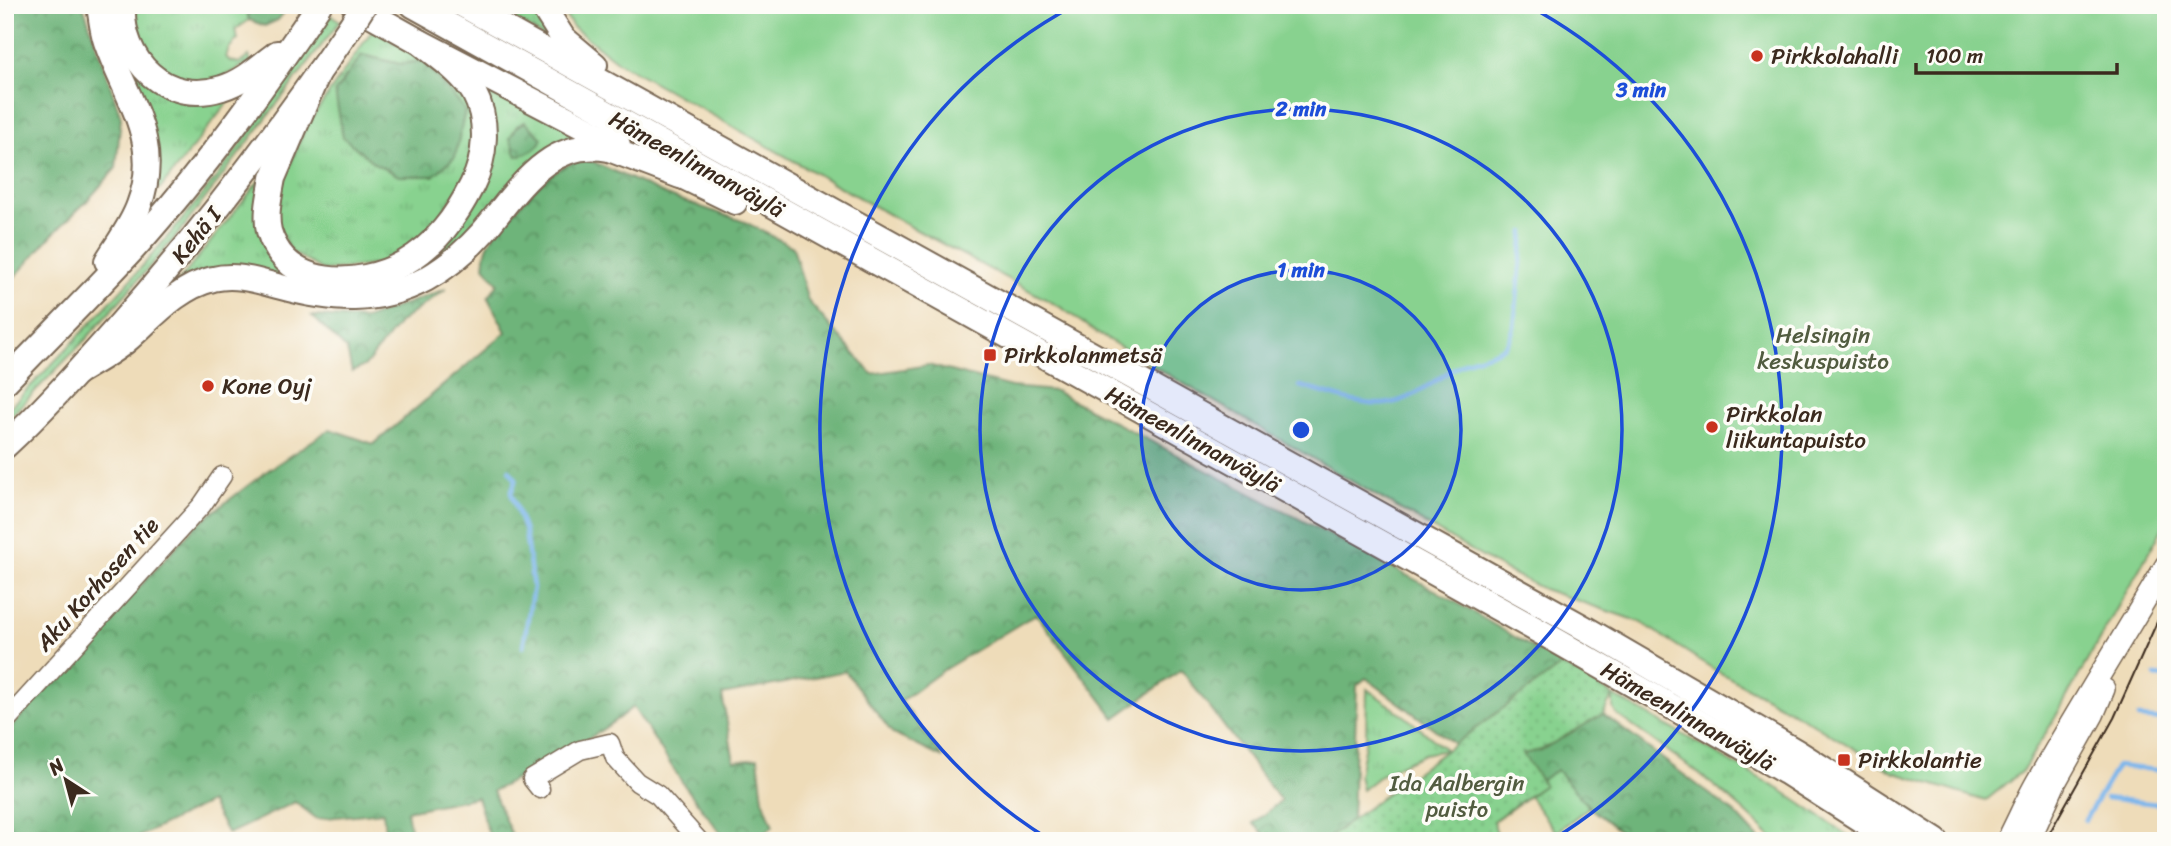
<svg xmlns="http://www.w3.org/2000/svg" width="2171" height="846" font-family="Sriracha,sans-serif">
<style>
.grass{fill:url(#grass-tufts);stroke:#627e56;stroke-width:2;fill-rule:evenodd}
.forest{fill:url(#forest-crowns);stroke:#546f4c;stroke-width:2}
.park{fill:url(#park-dots);stroke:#627e56;stroke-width:2}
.garden{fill:#88d28f;stroke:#627e56;stroke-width:2}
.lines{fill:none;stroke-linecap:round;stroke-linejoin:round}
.stream{stroke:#7bb6ec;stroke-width:4.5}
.minor-casing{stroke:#7a6854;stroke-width:21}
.major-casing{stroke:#7a6854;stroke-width:24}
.highway-casing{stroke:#7a6854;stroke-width:28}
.minor{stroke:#fff;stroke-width:18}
.major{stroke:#fff;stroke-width:21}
.highway{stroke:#fff;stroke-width:24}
.tram{stroke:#3b2a1e;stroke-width:2}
.highway-bridge-casing{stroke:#7a6854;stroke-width:28;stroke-linecap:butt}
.highway-bridge{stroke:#fff;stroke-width:24}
.ring{fill:none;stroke:#1d4ed8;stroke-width:3.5}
.poi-dot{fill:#c8321e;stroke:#fdfcf7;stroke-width:2.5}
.labels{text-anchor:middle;stroke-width:7;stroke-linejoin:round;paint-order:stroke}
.poi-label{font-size:23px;fill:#3b2a1e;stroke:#fdfcf7;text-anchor:start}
.street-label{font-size:23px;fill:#3b2a1e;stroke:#fdfcf7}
.park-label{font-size:23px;fill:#525c40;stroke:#fdfcf7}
.centre{fill:#1d4ed8;stroke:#fdfcf7;stroke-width:3.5}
.ring-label{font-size:21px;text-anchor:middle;font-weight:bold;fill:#1d4ed8;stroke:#fdfcf7;stroke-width:7;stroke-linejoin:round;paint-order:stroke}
</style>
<defs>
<pattern id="grass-tufts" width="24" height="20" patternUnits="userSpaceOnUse" patternTransform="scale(1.75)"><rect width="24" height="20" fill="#88d28f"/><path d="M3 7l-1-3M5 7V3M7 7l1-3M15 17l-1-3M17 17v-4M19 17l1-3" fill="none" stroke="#76b47b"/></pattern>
<pattern id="forest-crowns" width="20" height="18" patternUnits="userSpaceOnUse" patternTransform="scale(1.75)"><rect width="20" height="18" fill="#6eb47a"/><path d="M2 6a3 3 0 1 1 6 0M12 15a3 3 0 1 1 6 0" fill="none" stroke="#5c9363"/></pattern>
<pattern id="park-dots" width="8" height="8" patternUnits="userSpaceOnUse" patternTransform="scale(1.75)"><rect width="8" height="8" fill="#88d28f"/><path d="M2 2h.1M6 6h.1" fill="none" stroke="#76b47b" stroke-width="1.8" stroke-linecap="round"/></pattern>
</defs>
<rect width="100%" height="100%" fill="#fdfcf7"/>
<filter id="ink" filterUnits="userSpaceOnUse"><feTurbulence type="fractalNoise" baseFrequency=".0143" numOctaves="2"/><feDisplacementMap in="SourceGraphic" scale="14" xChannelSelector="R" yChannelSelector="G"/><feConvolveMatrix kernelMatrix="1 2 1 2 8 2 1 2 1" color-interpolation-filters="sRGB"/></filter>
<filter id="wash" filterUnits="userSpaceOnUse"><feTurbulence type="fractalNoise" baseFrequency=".00686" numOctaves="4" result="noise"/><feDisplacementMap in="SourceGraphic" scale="28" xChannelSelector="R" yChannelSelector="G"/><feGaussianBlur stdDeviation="1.57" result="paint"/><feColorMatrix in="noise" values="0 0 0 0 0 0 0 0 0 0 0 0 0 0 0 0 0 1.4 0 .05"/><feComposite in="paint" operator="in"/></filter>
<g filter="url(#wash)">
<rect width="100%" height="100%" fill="#eedcb9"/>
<!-- grass -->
<g class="grass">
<polygon points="115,5 132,65 236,92 160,189 156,187"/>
<polygon points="131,5 246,5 249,20 235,30 238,39 229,48 226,57 230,61 240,63 249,56 251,62 213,82 174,81 148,57 150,52 141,36 135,11"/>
<polygon points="491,5 510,5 517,9 522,5 534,5 551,41"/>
<path d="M 331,15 L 340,21 L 179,233 L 87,338 L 5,422 L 5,412 C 74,343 142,270 203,194 C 249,136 289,76 331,15 Z"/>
<path d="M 373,29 L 454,79 L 475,118 L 470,171 L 428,235 L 380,264 L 324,271 L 290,251 L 276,223 L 278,194 L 305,128 ZM 362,55 L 400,64 L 335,92 Z"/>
<path d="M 476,80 L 590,139 C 525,151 508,199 465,240 C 446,259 423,273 398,283 C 359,298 323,292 284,280 C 267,275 249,269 232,269 C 209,270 191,279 172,290 L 266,172 C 267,178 265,181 264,187 C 259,206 258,227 267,244 C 293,300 366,293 411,265 C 430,253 449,236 462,219 C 477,199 494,154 493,129 C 493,110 481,96 476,80 ZM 525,122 L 541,138 C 539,150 527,153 517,156 L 510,138 L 517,126 Z"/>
<polygon points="1367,689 1406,717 1446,750 1424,754 1402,764 1382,774 1362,790 1359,775 1366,739"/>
<path d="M 1613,695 L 1784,792 L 1856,841 L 1775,841 C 1728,791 1672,754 1617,715 L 1613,709 Z"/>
<polygon points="1557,769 1589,807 1556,832 1529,796 1543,785 1540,780"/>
</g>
<!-- forest -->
<g class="forest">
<polygon points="5,5 83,5 121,117 116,168 88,200 52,235 5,288"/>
<polygon points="246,5 290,5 278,20 265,26 249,20"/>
<polygon points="362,55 400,64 423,61 465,110 455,157 433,176 399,176 374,163 343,137 335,92"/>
<path d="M 525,122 L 542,138 C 538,150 527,153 517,156 L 510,138 L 517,126 Z"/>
<path d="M 585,158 L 666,195 L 745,222 L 793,247 L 808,301 L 872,374 L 928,365 L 1011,387 L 1055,391 L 1437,591 L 1601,688 L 1464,751 L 1366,678 L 1357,685 L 1352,819 L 1325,841 L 1271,841 L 1253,823 L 1281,801 L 1181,670 L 1115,718 L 1036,614 L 942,671 L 901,701 L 943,758 L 893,734 L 845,671 L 722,695 L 734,761 L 758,758 L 763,799 L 773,826 L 755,841 L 727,841 L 684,785 L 633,707 C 590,742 542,766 493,791 L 514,841 L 491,841 L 477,797 L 407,811 L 412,841 L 386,841 L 383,812 L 317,819 L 295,802 L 228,834 L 210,802 L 130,841 L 5,841 L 5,734 L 195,526 L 267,471 L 330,429 L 374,444 L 506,332 L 488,298 L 498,283 L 484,266 C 485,259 485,251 488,245 C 494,233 504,224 512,214 C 535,188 551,169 585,158 Z"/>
<polygon points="446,289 400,322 366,365 352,372 347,350 312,316 365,319"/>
<polygon points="1603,714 1736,814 1761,841 1632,841 1589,807 1557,770 1541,780 1544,785 1497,819 1469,763 1541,750"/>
</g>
<!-- park -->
<polygon class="park" points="1562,665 1613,695 1603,714 1541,750 1523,754 1544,785 1493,821 1499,839 1498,841 1325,841 1362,812"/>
<!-- garden -->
<polygon class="garden" points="558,5 2166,5 2166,522 2052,723 2022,771 1985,801 1893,772 1802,717 1715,670 1640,622 1543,589 1503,569 1095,332 1062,308 911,227 618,62 573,27"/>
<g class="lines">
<!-- stream -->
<g class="stream">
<path d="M 1300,386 C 1327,393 1357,406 1384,404 C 1416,401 1438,376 1465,362 C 1477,356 1494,355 1505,346 C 1510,341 1512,333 1514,327 L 1524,232"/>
<polyline points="509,470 516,479 511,493 525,532 533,587 523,647"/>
<polyline points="2155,676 2166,677"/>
<polyline points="2138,718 2166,720"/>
<polyline points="2106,798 2166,805"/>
<polyline points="2085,820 2117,766 2166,771"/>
</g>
</g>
</g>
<g filter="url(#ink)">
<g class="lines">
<defs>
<g id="minor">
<polyline points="5,722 202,505 222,476"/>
<polyline points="540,789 532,779 580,750 610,743 615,758 637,782 658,795 699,841"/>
</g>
<g id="major">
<path d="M 2007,841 C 2018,820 2027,798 2039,778 C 2080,706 2124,636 2166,565"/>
<polyline points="2029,841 2055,783 2093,715 2104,689"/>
</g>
<g id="highway">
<path d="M 99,5 C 101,18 102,30 106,42 C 126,99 163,141 139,205 C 132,225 118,243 107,261"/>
<path d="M 123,5 C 120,61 166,106 222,88 C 243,82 260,66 277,53"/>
<polyline points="354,5 420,42 618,145"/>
<polyline points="413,5 1557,641 1786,772 1894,841"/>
<polyline points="463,5 1586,629 1797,752 1936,841"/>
<polyline points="542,5 563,38 595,65"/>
<path d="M 318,73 L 273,178 C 270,195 265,214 269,231 C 286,290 359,288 404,263 C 436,245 456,217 472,185 C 486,157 489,121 474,93 C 462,72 438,57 420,42"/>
<polyline points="667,169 735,202"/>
<path d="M 78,372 C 94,362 113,352 127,340 C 153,317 178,287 213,279 C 236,273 258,281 281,287 C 332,301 377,305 426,279 C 448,267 467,250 483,232 C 517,192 548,137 609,149 L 680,176"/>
<path d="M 5,382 C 48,337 93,293 135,247 C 202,172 263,89 319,5"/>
<path d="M 5,446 C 44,410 80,369 115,330 C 200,234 278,133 350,27"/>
</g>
</defs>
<!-- minor casing -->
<use href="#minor" class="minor-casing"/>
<!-- major casing -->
<use href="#major" class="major-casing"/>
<!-- highway casing -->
<use href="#highway" class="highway-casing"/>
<!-- minor -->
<use href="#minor" class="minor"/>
<!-- major -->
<use href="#major" class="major"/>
<!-- highway -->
<use href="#highway" class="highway"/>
<!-- tram -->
<polyline class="tram" points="2045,841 2114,718 2166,602"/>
<defs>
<polyline id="highway-bridge" points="350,27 364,5"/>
</defs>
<!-- highway-bridge casing -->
<use href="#highway-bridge" class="highway-bridge-casing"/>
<!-- highway-bridge -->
<use href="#highway-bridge" class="highway-bridge"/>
</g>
</g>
<!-- distance rings -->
<circle cx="1301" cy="430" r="160" fill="#1d4ed8" fill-opacity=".12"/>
<g class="ring">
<circle cx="1301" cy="430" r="160"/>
<circle cx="1301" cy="430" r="321"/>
<path d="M1050 840A481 481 0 0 1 1075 5M1527 5A481 481 0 0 1 1552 840"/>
</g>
<!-- markers -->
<g class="poi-dot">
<circle cx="1757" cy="56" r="7"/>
<rect x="983" y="348" width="14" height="14" rx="3.5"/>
<circle cx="208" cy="386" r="7"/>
<circle cx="1712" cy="427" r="7"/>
<rect x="1837" y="753" width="14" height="14" rx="3.5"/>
</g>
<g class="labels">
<!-- poi labels -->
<g class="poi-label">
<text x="1771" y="64">Pirkkolahalli</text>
<text x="1004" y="363">Pirkkolanmetsä</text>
<text x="222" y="394">Kone Oyj</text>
<text x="1726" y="422">Pirkkolan<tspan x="1726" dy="26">liikuntapuisto</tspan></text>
<text x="1858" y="768">Pirkkolantie</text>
</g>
<!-- street labels -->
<g class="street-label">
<text transform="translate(697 164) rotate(29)" y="8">Hämeenlinnanväylä</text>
<text transform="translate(196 235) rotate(-51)" y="8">Kehä I</text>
<text transform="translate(1193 439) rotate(29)" y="8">Hämeenlinnanväylä</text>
<text transform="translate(97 584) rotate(-48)" y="8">Aku Korhosen tie</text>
<text transform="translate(1688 716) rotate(30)" y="8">Hämeenlinnanväylä</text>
</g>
<!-- park labels -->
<g class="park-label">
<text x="1823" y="343">Helsingin<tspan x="1823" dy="26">keskuspuisto</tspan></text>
<text x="1457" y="791">Ida Aalbergin<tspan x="1457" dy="26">puisto</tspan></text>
</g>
</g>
<circle cx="1301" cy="430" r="10" class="centre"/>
<g class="ring-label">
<text x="1641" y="97">3 min</text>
<text x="1301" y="116">2 min</text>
<text x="1301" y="277">1 min</text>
</g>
<!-- margin -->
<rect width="2171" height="846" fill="none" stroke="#fdfcf7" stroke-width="28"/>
<!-- north arrow -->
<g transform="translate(66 780) rotate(324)" stroke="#fdfcf7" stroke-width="5" paint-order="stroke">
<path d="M0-5L12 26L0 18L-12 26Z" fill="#3b2a1e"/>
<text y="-10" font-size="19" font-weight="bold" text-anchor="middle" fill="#3b2a1e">N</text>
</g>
<!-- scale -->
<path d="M1916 63v10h201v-10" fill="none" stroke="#3b2a1e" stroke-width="3.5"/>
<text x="1926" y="63" font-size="21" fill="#3b2a1e" stroke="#fdfcf7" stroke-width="5" paint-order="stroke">100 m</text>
</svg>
